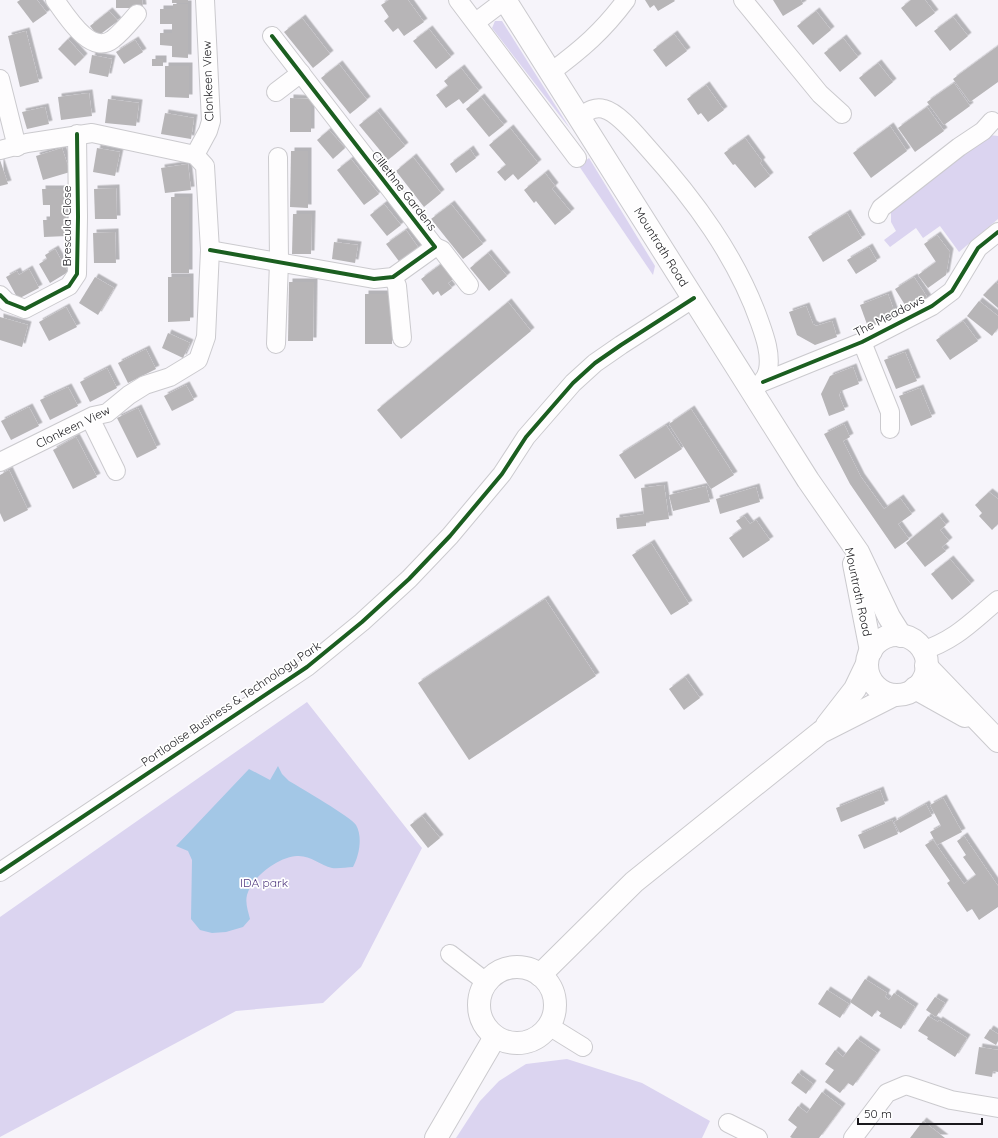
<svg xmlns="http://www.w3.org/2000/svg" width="998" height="1138" font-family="Quicksand,sans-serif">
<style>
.green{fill:#dbd4f0}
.water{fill:#a3c7e6}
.building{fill:#b7b5b7;filter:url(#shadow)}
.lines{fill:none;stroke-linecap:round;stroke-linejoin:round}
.street-casing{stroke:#cbcace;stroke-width:20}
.secondary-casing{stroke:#cbcace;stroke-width:24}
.street{stroke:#fefdfe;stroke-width:18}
.secondary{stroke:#fefdfe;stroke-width:22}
.cycleway-casing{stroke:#fff;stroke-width:6}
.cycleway{stroke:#1b5e20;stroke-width:4}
.labels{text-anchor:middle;stroke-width:3.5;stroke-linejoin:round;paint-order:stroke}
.street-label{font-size:12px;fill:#1a191d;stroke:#fff}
.park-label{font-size:12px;fill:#543d82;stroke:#fff}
</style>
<defs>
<filter id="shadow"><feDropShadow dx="3.5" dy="-3.5" stdDeviation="0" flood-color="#0004"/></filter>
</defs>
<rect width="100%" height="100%" fill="#f6f4fa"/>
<!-- green -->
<g class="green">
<polygon points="495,21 502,21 571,130 492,28"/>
<polygon points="990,135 998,136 998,219 959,252 940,226 923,238 916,228 890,247 884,240 896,231 891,222 891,212 983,138"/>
<polygon points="589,158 655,266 653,275 579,166"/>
<polygon points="307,702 422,848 361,967 323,1003 236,1011 0,1137 0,917"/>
<polygon points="567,1059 642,1083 710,1121 702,1138 456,1138 480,1101 499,1081 526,1064"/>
</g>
<!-- water -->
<path class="water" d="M 278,766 L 282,774 L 289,781 C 301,788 351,817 356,825 C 363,837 359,856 353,867 C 347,867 338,869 332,868 C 320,865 310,855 297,856 C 278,857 252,877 247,895 C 245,903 248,911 250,919 L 243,927 L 226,932 L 212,933 L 200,930 L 191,919 L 192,860 L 188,851 L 176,846 L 249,769 L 270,780 Z"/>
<!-- building -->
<g class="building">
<polygon points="20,0 37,0 47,13 33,23 17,2"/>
<polygon points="116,0 142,0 143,8 116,8"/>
<rect x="172" y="0" width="16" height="3"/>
<polygon points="389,0 408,0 424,22 404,36 398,28 393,32 384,21 389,17 381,5"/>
<polygon points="645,0 674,0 675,1 658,11 654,5 650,8"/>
<polygon points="773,0 801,0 803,4 783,16"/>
<polygon points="911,0 925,0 935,13 916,27 901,8"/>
<polygon points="173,4 188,4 188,58 172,57 172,46 160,45 160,33 172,33 172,24 160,24 160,9 173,9"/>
<polygon points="109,11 118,21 98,36 90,26"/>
<polygon points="816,11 831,30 813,45 797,26"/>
<polygon points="953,17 968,36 950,51 934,31"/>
<polygon points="302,18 330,54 313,68 284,32"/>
<polygon points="429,29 451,57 436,69 413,41"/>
<polygon points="26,31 39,82 20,87 8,36"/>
<polygon points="674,34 687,51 666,67 653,50"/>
<polygon points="843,38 858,57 840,72 824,53"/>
<polygon points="68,39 84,57 75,66 58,49"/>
<polygon points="135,40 143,52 124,64 116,52"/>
<polygon points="998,46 998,82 970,102 953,79"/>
<polygon points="92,55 112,59 108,77 89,73"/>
<rect x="152" y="59" width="11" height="7"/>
<polygon points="878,63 893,82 875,97 859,78"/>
<polygon points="339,64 367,100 350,114 321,78"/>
<polygon points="165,66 189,66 189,98 165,97"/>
<polygon points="461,68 479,91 463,104 459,99 446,108 436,95 448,86 444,81"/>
<polygon points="954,83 970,106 944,125 927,102"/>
<polygon points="706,85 724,110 708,122 701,113 698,115 687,99"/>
<polygon points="89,93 92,116 61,120 58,97"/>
<polygon points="481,97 504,125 489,137 466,109"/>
<polygon points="290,98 311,99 311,132 290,132"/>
<polygon points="108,99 139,103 136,126 105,123"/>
<polygon points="45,107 49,124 27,129 22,112"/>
<polygon points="927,107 944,131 915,152 898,128"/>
<polygon points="377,111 405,146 388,160 359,125"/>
<polygon points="165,113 194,118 191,139 161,134"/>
<polygon points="890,126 907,151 871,178 853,153"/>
<polygon points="510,128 538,163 518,180 513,174 505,181 497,172 506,165 489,145"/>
<polygon points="329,130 345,148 333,159 317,140"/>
<polygon points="745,138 762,161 760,163 770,176 755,188 735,164 733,165 724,153"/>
<polygon points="62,148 70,172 43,180 36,156"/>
<polygon points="97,148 120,152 115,176 93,172"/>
<polygon points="470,149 476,158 456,173 450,164"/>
<polygon points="291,151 308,151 308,208 290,207"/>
<polygon points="413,157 441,193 424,207 396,171"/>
<polygon points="351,159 379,194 364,205 337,170"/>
<polygon points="0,160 8,184 0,186"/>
<polygon points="188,164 191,190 165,193 161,168"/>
<polygon points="545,173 555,186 552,189 571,212 555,225 536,201 534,203 524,190"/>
<polygon points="116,188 117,219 95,219 94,189"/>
<polygon points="42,189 66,189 67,236 44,237 43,220 50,220 50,205 43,205"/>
<rect x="171" y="197" width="18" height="76"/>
<polygon points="384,204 401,225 387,236 370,215"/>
<polygon points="451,204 483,244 463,259 431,219"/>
<polygon points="847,213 862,238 823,262 808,237"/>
<polygon points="293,214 312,214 311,254 292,254"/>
<polygon points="406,230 420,250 401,264 386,244"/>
<polygon points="115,232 116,263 94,263 93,233"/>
<polygon points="937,235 950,252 946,275 928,288 918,275 936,262 924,244"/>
<polygon points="334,242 358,245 355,263 332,259"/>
<polygon points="869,247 877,261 856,274 847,260"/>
<polygon points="55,249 68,272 50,283 39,264 47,259 45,255"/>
<polygon points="488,253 507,276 489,291 470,268"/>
<polygon points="444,262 456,277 448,283 452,288 441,296 438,291 433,295 421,279"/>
<polygon points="29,269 39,288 18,299 6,277 17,271 19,275"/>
<polygon points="95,277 114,288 98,315 79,303"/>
<polygon points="168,277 190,277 190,321 168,322"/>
<polygon points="914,277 929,300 910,313 895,289"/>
<polygon points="289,282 314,282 313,341 288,341"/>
<polygon points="996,282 998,284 998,308 983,295"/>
<rect x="365" y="294" width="27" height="50"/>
<polygon points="888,294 896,316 868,327 860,305"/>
<polygon points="979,301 998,316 998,328 992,336 967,316"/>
<polygon points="508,302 531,331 401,439 377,410"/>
<polygon points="806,306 813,324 816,326 832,321 837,337 815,345 797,335 789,312"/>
<polygon points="66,307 77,327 49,341 39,322"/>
<polygon points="0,317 28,325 22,347 0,340"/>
<polygon points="963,321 978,341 950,360 936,340"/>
<polygon points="168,333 190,343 183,358 162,348"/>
<polygon points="146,349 156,369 128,383 118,363"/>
<polygon points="905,352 917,381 896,389 884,360"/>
<polygon points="853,367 859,384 841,391 839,395 845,410 829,416 821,394 830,376"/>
<polygon points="107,368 117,388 90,402 80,382"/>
<polygon points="186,385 194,400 172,411 164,396"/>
<polygon points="68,387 78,406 50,420 40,400"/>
<polygon points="920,388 932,417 911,426 899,396"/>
<polygon points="29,407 39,426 11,440 1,421"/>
<polygon points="138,408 157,448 137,458 117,418"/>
<polygon points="691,409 734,475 711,489 669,424"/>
<polygon points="844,424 850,437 843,441 861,477 884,509 900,498 912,514 898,524 909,539 895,549 850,484 824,434"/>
<polygon points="666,425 682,449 635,479 619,455"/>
<polygon points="76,437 97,477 73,489 53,450"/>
<polygon points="9,470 28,510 4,522 0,513 0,475"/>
<polygon points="664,485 669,519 646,522 646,526 617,529 616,518 644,514 641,488"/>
<polygon points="706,486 710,502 673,511 669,495"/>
<polygon points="756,487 760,502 720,514 716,499"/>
<polygon points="989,492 998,499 998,524 992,530 979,516 982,513 975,505"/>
<polygon points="744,516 750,524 756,520 770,540 743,558 729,538 742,529 736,521"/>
<polygon points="939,516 946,525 940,530 949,541 942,547 946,551 925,567 906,543"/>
<polygon points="651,543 689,604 671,615 632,555"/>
<polygon points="950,559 971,584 952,600 931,574"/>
<polygon points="545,599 596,676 469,760 418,683"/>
<polygon points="685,677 700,698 684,710 669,689"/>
<polygon points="880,790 885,804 841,822 836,808"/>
<polygon points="943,798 962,832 937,845 930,832 941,826 930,805"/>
<polygon points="926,804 932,816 900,833 894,822"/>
<polygon points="422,816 440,838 428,848 410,825"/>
<polygon points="892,820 898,834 864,849 858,835"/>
<polygon points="964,836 998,886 998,907 979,920 972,909 967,912 947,883 950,881 925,845 933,840 964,884 976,875 963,857 966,855 957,841"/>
<polygon points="865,979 887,993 885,997 889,1000 894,993 915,1007 901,1029 879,1016 881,1013 877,1010 872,1017 850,1002"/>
<polygon points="827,990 849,1004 840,1018 818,1004"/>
<polygon points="935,997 945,1003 936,1017 926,1010"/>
<polygon points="928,1016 938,1022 939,1020 967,1038 955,1057 927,1039 928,1037 918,1031"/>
<polygon points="990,1029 998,1034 998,1041 996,1045 984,1038"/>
<polygon points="857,1039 877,1053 853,1086 848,1083 840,1093 825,1082 834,1070 825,1064 835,1050 843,1057"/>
<polygon points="979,1047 998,1050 998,1072 993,1071 992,1077 975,1074"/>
<polygon points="798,1073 813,1084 806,1094 791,1083"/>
<polygon points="822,1092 842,1107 819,1138 792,1138 790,1137 797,1127 788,1120 798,1106 807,1113"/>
<polygon points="923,1121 945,1138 910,1138"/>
</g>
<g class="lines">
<defs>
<g id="street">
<path d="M 55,0 C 66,15 91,57 113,39 C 122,32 130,22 137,14"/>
<polyline points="458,0 577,158"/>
<polyline points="743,0 820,94 842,114"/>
<polyline points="476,22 505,0"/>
<path d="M 551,72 C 582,49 603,31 626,0"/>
<polyline points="0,79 17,147"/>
<polyline points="276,92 301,73"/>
<path d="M 579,117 C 587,112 594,106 604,109 C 619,113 637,136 647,147 C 694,199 737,257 760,323 C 765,337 771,354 768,370 C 766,380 759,385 751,390"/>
<polyline points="0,150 27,143 92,133 195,155"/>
<polyline points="195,155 208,131 211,121 205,0"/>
<polyline points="878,214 881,208 959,147 983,131 992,121"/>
<polyline points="435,247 442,250 469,285"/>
<polyline points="210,250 374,279 393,277 435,247 272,36"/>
<polyline points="393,277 397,286 402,338"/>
<polyline points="0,295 7,302 25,309 69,286 77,274 78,217 77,134"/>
<polyline points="862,342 890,412 890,429"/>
<polyline points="276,344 279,262 278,157"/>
<polyline points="763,382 862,342 932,306 952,291 978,248 998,232"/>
<polyline points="90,418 116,471"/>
<polyline points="0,462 93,416 107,413 129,395 145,385 170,377 198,360 206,337 210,250 205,166 195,155"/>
<path d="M 922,651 C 957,639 971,622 998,600"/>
<polyline points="0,872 307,667 362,622 409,579 450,536 502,474 526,437 573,383 595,363 621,345 694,298"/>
<polyline points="450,954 486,982"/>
<polyline points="549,1026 583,1047"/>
<polyline points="728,1123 758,1138"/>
<polyline points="853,1138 887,1093 906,1085 951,1100 998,1108"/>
</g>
<g id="secondary">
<polyline points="505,0 808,480 858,552 889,617 901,636"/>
<polyline points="854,564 871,651"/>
<circle cx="897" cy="665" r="30"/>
<polyline points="926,666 998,741"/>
<polyline points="915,688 965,716"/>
<polyline points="827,725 855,689 867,664"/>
<circle cx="517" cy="1005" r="38"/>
<polyline points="540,975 634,882 821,732 894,695"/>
<polyline points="436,1138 495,1037"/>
</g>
</defs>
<!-- street casing -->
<use href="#street" class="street-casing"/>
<!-- secondary casing -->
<use href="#secondary" class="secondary-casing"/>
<!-- street -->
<use href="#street" class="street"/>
<!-- secondary -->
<use href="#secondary" class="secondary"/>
<defs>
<g id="cycleway">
<polyline points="210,250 374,279 393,277 435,247 272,36"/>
<polyline points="0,295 7,302 25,309 69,286 77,274 78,217 77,134"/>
<polyline points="763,382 862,342 932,306 952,291 978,248 998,232"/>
<polyline points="0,872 307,667 362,622 409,579 450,536 502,474 526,437 573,383 595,363 621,345 694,298"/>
</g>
</defs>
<!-- cycleway casing -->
<use href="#cycleway" class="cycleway-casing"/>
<!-- cycleway -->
<use href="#cycleway" class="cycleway"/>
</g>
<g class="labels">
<!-- street labels -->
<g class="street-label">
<text transform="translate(208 81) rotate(-92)" y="4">Clonkeen View</text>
<text transform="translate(404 191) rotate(52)" y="4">Cillethne Gardens</text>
<text transform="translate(67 226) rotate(-90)" y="4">Brescula Close</text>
<text transform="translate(661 247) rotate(58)" y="4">Mountrath Road</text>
<text transform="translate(889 316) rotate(-27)" y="4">The Meadows</text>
<text transform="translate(73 427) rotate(-26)" y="4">Clonkeen View</text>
<text transform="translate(858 592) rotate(78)" y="4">Mountrath Road</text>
<text transform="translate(231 704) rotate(-34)" y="4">Portlaoise Business &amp; Technology Park</text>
</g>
<!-- park labels -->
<g class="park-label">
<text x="264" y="887">IDA park</text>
</g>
</g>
<!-- scale -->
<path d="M858 1118v6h124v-6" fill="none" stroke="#1a191d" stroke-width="2"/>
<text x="864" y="1118" font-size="12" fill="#1a191d" stroke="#ffffff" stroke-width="3" paint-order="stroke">50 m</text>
</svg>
